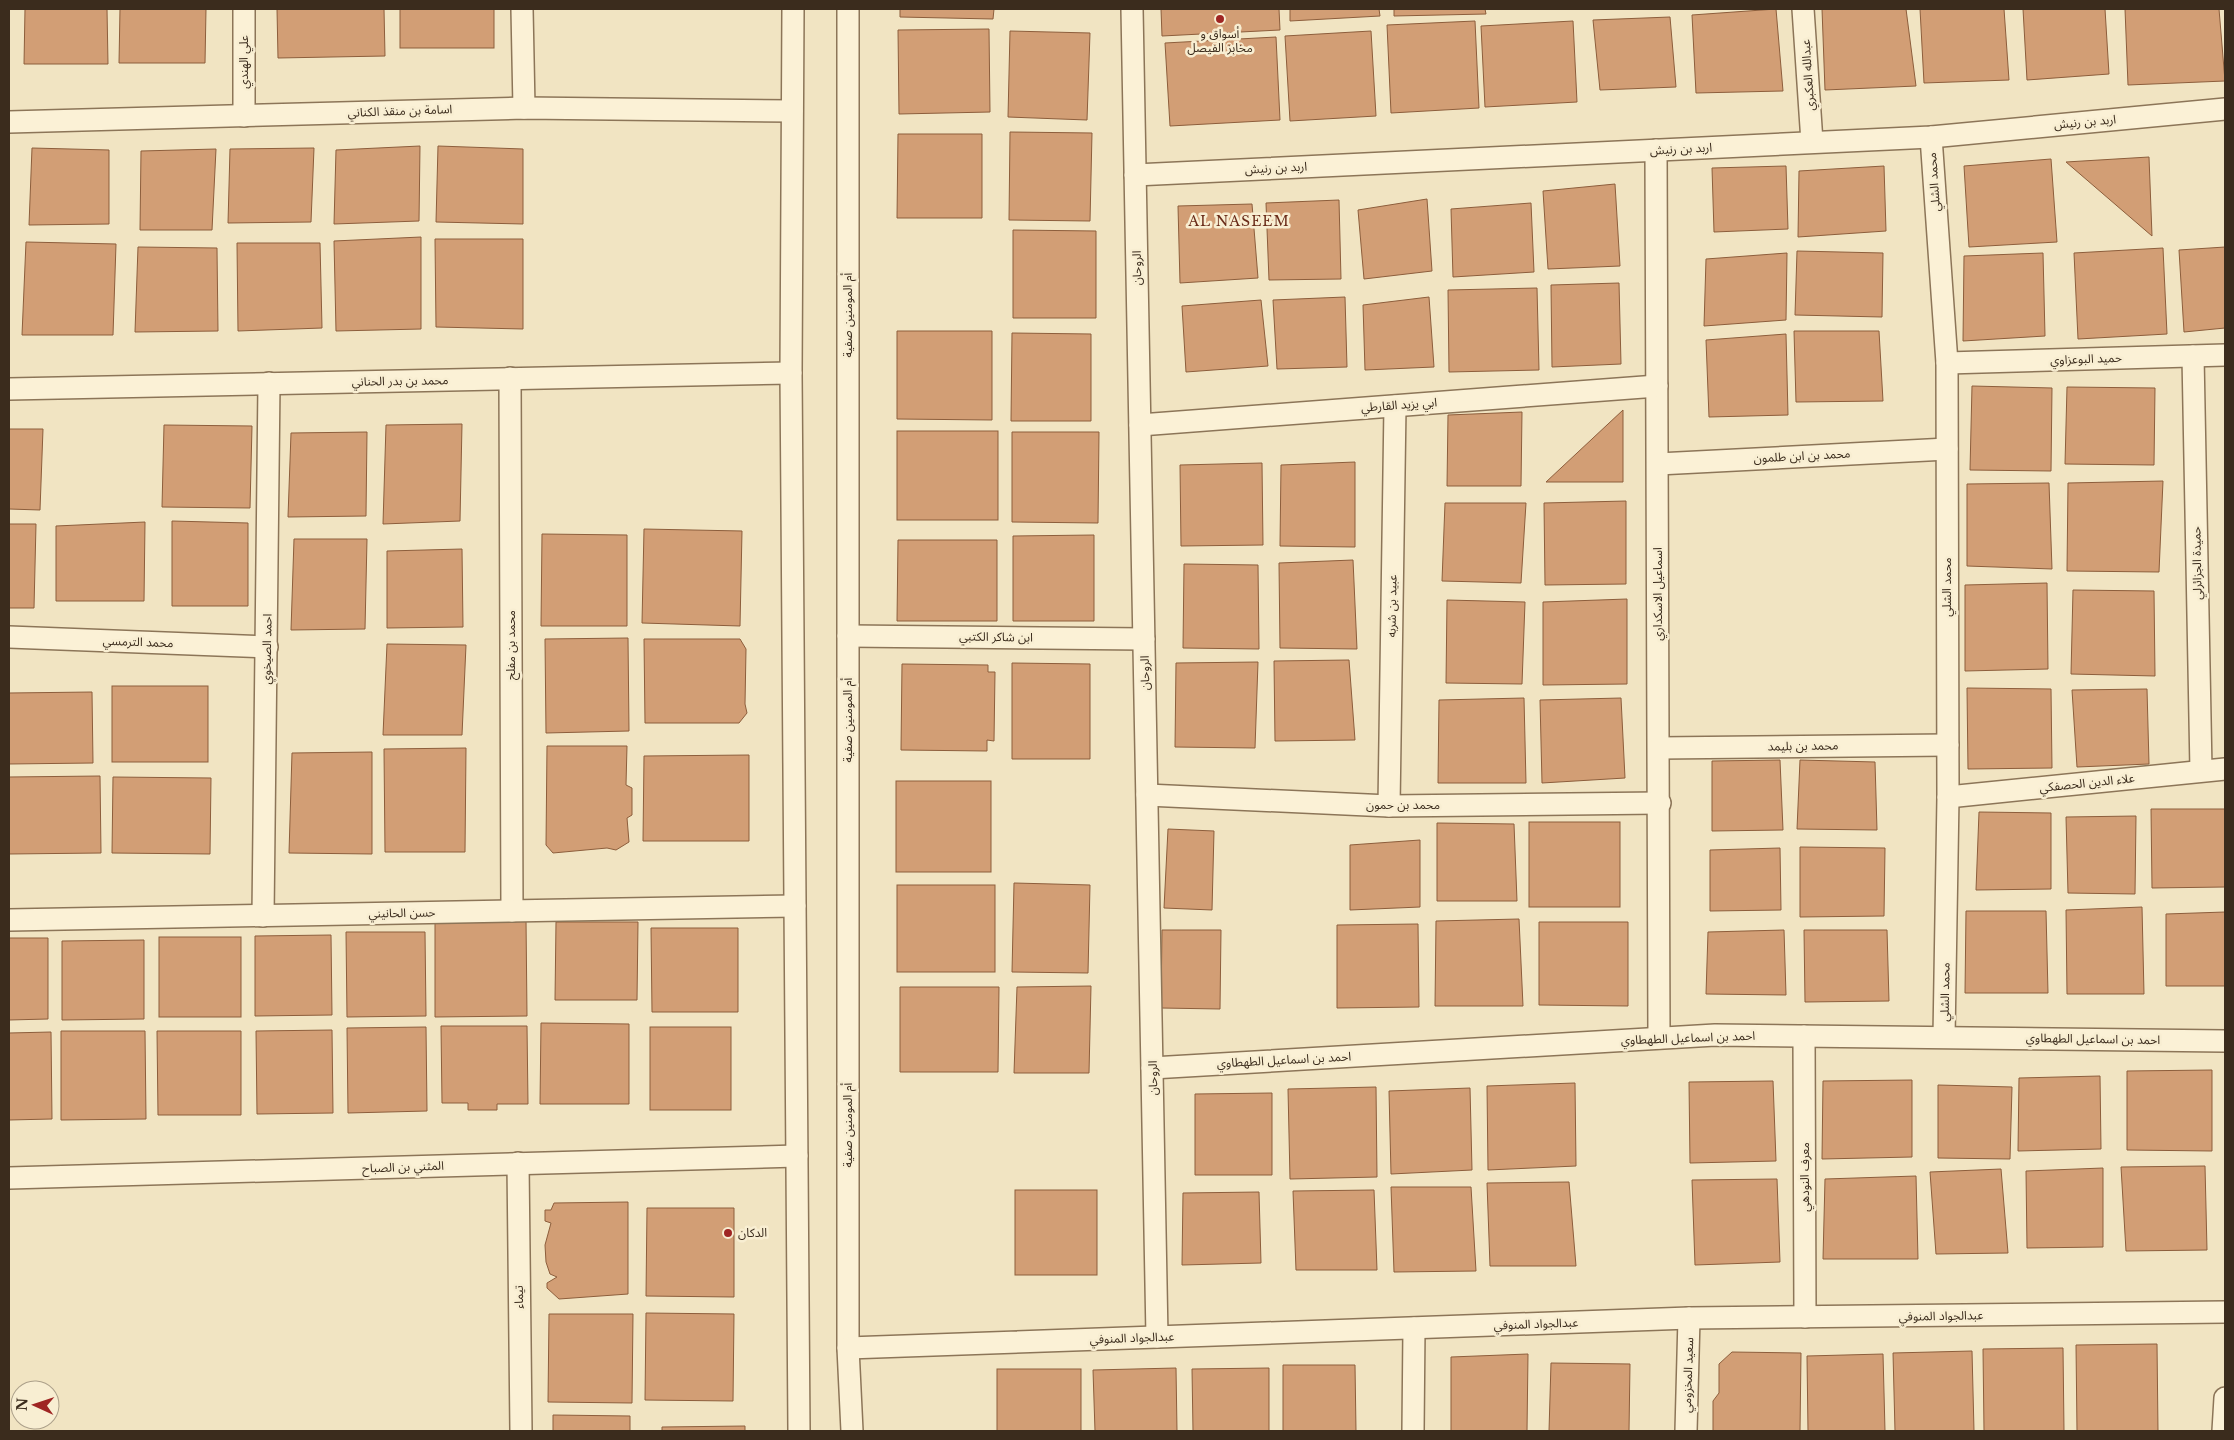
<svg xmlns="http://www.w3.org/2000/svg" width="2234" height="1440" font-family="'Libre Baskerville','Noto Sans Arabic',serif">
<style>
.building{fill:#d29e75;stroke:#8d5e3c}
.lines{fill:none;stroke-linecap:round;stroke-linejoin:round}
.minor-casing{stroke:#8c7558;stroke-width:24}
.minor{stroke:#fbf1d6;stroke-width:21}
.poi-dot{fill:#9f2523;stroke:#f8eed2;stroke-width:2}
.labels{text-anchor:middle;stroke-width:5;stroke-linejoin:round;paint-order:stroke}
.poi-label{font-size:12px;fill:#3b2c1d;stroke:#f8eed2}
.street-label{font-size:12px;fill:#3b2c1d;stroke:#f8eed2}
.neighbourhood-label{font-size:14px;letter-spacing:1px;fill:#6a2c19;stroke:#f8eed2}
</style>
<rect width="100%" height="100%" fill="#f1e4c2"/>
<!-- building -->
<g class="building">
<polygon points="25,9 107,9 108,64 24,64"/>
<polygon points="120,9 206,9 205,63 119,63"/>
<polygon points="277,9 384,9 385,56 278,58"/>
<rect x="400" y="9" width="94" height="39"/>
<polygon points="900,9 994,9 993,19 900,17"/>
<polygon points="1161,9 1279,9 1280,30 1162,36"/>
<polygon points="1290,9 1379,9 1380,16 1290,21"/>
<polygon points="1394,9 1485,9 1486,14 1394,16"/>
<polygon points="1776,9 1783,91 1696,93 1692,15"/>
<polygon points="1822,9 1906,9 1916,86 1825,90"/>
<polygon points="1920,9 2004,9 2009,80 1924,83"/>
<polygon points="2023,9 2105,9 2109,74 2027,80"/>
<polygon points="2125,9 2219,9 2225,81 2128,85"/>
<polygon points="1670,17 1676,87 1600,90 1593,20"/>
<polygon points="1475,21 1479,108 1391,113 1387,25"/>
<polygon points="1573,21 1577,102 1485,107 1481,26"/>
<polygon points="989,29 990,112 899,114 898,30"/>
<polygon points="1010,31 1090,33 1087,120 1008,117"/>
<polygon points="1371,31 1376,116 1290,121 1285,36"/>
<polygon points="1276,37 1280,120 1170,126 1165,43"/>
<polygon points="1010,132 1092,133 1090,221 1009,220"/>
<polygon points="898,134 982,134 982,218 897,218"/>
<polygon points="420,146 419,221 334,224 336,150"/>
<polygon points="438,146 523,149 523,224 436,222"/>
<polygon points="32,148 109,150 109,224 29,225"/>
<polygon points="314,148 311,222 228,223 230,149"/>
<polygon points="216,149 212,230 140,230 141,151"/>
<polygon points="2149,157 2152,236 2066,162"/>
<polygon points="2051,159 2057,242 1969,247 1964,166"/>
<polygon points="1786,166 1788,229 1714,232 1712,168"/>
<polygon points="1884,166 1886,231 1798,237 1799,171"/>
<polygon points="1615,184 1620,266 1548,269 1543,191"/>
<polygon points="1427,199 1432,271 1364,279 1358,210"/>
<polygon points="1339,200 1341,279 1269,280 1266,203"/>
<polygon points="1531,203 1534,272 1453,277 1451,209"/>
<polygon points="1252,204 1258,278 1180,283 1178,206"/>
<polygon points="1013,230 1096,231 1096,318 1013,318"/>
<polygon points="421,237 421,329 336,331 334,241"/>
<polygon points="435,239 523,239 523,329 436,327"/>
<polygon points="26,242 116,244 113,335 22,335"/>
<polygon points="237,243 320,243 322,328 238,331"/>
<polygon points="138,247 217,248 218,331 135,332"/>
<polygon points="2225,247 2225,328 2184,332 2179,250"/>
<polygon points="2163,248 2167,334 2078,339 2074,253"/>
<polygon points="1797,251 1883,253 1882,317 1795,315"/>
<polygon points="1787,253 1786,320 1704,326 1706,259"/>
<polygon points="2043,253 2045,336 1963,341 1964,256"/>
<polygon points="1619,283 1621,364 1552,367 1551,285"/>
<polygon points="1537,288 1539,370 1449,372 1448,290"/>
<polygon points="1345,297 1347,367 1277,369 1273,300"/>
<polygon points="1429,297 1434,367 1365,370 1363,305"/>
<polygon points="1261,300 1268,366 1186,372 1182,306"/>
<polygon points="897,331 992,331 992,420 897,419"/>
<polygon points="1794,331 1879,331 1883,401 1796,402"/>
<polygon points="1012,333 1091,334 1091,421 1011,421"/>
<polygon points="1786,334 1788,415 1709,417 1706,340"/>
<polygon points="1972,386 2052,388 2051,471 1970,470"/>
<polygon points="2067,387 2155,388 2154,465 2065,464"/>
<polygon points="1623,410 1623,482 1546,482"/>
<polygon points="1522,412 1521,486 1447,486 1448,415"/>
<polygon points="462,424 460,521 383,524 386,425"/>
<polygon points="164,425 252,426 250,508 162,507"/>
<polygon points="9,429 43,429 40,510 9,509"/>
<rect x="897" y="431" width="101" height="89"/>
<polygon points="367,432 366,516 288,517 291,433"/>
<polygon points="1012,432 1099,432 1098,523 1012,522"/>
<polygon points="1355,462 1355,547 1280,546 1281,465"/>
<polygon points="1262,463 1263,545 1181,546 1180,465"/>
<polygon points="2163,481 2159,572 2067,571 2068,483"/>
<polygon points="2049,483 2052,569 1967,566 1967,484"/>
<polygon points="1626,501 1626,584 1545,585 1544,503"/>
<polygon points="1445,503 1526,503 1521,583 1442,581"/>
<polygon points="172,521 248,523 248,606 172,606"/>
<polygon points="145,522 144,601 56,601 56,526"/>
<polygon points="9,524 36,524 34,608 9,608"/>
<polygon points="644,529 742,531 740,626 642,623"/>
<polygon points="542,534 627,535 627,626 541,626"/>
<polygon points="1094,535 1094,621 1013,621 1013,536"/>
<polygon points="294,539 367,539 365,629 291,630"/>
<polygon points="898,540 997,540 997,621 897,621"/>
<polygon points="462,549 463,627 387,628 387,551"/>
<polygon points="1353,560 1357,649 1280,648 1279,563"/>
<polygon points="1184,564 1258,565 1259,649 1183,648"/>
<polygon points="2047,583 2048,669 1965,671 1965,585"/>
<polygon points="2073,590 2154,591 2155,676 2071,674"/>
<polygon points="1627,599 1627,684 1543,685 1543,602"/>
<polygon points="1447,600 1525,602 1522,684 1446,683"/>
<polygon points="628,638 629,731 546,733 545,639"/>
<polygon points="644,639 740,639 746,649 745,704 747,713 739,723 645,723"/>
<polygon points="387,644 466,645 462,735 383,735"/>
<polygon points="1349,660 1355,740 1275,741 1274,661"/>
<polygon points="1258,662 1255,748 1175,747 1176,663"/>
<polygon points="1012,663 1090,664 1090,759 1012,759"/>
<polygon points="902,664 988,665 988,672 995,672 994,741 987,740 987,751 901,750"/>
<rect x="112" y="686" width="96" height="76"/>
<polygon points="1967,688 2051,689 2052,768 1968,769"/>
<polygon points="2147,689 2149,764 2077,767 2072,690"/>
<polygon points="92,692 93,763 9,764 9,693"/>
<polygon points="1524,698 1526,783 1438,783 1439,700"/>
<polygon points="1621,698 1625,778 1542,783 1540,700"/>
<polygon points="547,746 627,746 626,785 632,788 632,815 627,818 629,842 616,850 607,848 553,853 546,845"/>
<polygon points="466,748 465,852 385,852 384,749"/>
<polygon points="372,752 372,854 289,853 292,753"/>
<polygon points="749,755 749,841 643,841 644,756"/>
<polygon points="1780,760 1783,830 1712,831 1712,761"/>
<polygon points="1800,760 1875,762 1877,830 1797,829"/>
<polygon points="100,776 101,853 9,854 9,777"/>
<polygon points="113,777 211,778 210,854 112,853"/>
<rect x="896" y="781" width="95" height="91"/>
<polygon points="2151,809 2225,809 2225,887 2152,888"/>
<polygon points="1979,812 2051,813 2051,889 1976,890"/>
<polygon points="2136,816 2135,894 2068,893 2066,817"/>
<rect x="1529" y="822" width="91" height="85"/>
<polygon points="1437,823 1514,824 1517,901 1437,901"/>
<polygon points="1168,829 1214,831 1212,910 1164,908"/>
<polygon points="1420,840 1420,907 1350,910 1350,845"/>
<polygon points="1800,847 1885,848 1884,916 1800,917"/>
<polygon points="1780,848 1781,910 1710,911 1710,850"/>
<polygon points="1014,883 1090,885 1088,973 1012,972"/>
<rect x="897" y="885" width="98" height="87"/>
<polygon points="2142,907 2144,994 2067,994 2066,910"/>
<polygon points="1966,911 2046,911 2048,993 1965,993"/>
<polygon points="2225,912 2225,986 2166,986 2166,914"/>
<polygon points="435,919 526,919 527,1016 435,1017"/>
<polygon points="1519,919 1523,1006 1435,1006 1436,921"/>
<polygon points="556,922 638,922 637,1000 555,1000"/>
<polygon points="1539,922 1628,922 1628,1006 1539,1005"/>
<polygon points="1418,924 1419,1007 1337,1008 1337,925"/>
<polygon points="651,928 738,928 738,1012 652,1012"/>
<polygon points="1162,930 1221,930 1220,1009 1161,1008"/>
<polygon points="1784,930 1786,995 1706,994 1708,932"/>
<polygon points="1804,930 1887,930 1889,1001 1805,1002"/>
<polygon points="346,932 425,932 426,1016 347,1017"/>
<polygon points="331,935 332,1015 255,1016 255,936"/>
<rect x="159" y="937" width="82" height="80"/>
<polygon points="9,938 48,938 48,1019 9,1020"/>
<polygon points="144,940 144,1019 62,1020 62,941"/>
<polygon points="1091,986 1089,1073 1014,1073 1017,987"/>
<polygon points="900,987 999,987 998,1072 900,1072"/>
<polygon points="541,1023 629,1024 629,1104 540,1104"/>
<polygon points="441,1026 527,1026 528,1104 497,1104 497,1110 468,1110 468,1103 442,1103"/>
<polygon points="426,1027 427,1111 348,1113 347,1028"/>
<rect x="650" y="1027" width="81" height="83"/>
<polygon points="332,1030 333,1113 257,1114 256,1031"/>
<polygon points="61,1031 145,1031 146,1119 61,1120"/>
<polygon points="157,1031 241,1031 241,1115 158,1115"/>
<polygon points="51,1032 52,1119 9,1120 9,1033"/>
<polygon points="2212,1070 2212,1151 2127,1150 2127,1071"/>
<polygon points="2100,1076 2101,1149 2018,1151 2019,1078"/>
<polygon points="1912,1080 1912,1157 1822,1159 1823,1081"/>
<polygon points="1773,1081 1776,1161 1690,1163 1689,1082"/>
<polygon points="1575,1083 1576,1166 1488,1170 1487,1086"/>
<polygon points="1938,1085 2012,1087 2010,1159 1938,1158"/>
<polygon points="1376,1087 1377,1177 1290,1179 1288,1089"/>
<polygon points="1470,1088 1472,1170 1391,1174 1389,1091"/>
<polygon points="1272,1093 1272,1175 1195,1175 1195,1094"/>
<polygon points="2205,1166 2207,1250 2126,1251 2121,1167"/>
<polygon points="2103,1168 2103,1247 2027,1248 2026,1171"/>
<polygon points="2001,1169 2008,1253 1936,1254 1930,1172"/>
<polygon points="1916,1176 1918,1259 1823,1259 1825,1179"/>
<polygon points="1777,1179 1780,1262 1695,1265 1692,1180"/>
<polygon points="1569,1182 1576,1266 1490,1266 1487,1183"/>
<polygon points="1391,1187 1471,1187 1476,1271 1394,1272"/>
<rect x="1015" y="1190" width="82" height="85"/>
<polygon points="1374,1190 1377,1270 1296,1270 1293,1191"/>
<polygon points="1259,1192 1261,1263 1182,1265 1183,1193"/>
<polygon points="628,1202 628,1294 559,1299 547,1288 547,1283 557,1277 550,1274 546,1262 545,1245 551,1223 545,1221 545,1210 551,1210 554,1203"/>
<polygon points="647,1208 734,1208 734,1297 646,1296"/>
<polygon points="646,1313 734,1314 733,1401 645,1400"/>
<polygon points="549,1314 633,1314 632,1403 548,1402"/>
<polygon points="2157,1344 2158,1431 2077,1431 2076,1345"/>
<polygon points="2063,1348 2064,1431 1984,1431 1983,1349"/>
<polygon points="1972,1351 1974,1431 1895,1431 1893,1353"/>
<polygon points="1732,1352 1801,1353 1800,1431 1713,1431 1713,1401 1719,1393 1719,1364"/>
<polygon points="1528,1354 1527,1431 1451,1431 1451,1357"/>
<polygon points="1883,1354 1885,1431 1808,1431 1807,1356"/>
<polygon points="1551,1363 1630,1364 1629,1431 1549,1431"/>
<polygon points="1283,1365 1355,1365 1356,1431 1283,1431"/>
<polygon points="1176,1368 1177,1431 1095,1431 1093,1370"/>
<polygon points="1269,1368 1269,1431 1193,1431 1192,1369"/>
<rect x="997" y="1369" width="84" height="62"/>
<polygon points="553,1415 630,1416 630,1431 553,1431"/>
<polygon points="745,1426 745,1431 662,1431 662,1427"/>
</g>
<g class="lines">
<defs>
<g id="minor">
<polyline points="244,9 244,116"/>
<polyline points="522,9 524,108"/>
<polyline points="793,9 791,373 799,1431"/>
<polyline points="848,9 848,1348 852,1431"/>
<polyline points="1132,9 1157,1337"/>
<polyline points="1803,9 1812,142"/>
<polyline points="9,122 524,108 792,111"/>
<polyline points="1931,137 1947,363 1948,797 1944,1037"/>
<polyline points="1656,150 1659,1038"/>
<polyline points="1135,175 1931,137 2225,109"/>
<polyline points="2193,356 2201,770"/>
<polyline points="1947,363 2225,355"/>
<polyline points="510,378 512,911"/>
<polyline points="9,389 791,373"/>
<polyline points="1140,425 1657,386"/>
<polyline points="1658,464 1947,449"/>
<polyline points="848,636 1144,639"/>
<polyline points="9,637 267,647"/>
<polyline points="1659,748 1948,745"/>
<polyline points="1147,795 1389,806 1660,803"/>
<polyline points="1948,797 2225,769"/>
<polyline points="1389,806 1395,406"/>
<polyline points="263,916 269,383"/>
<polyline points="9,920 795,906"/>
<polyline points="1804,1036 1805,1317"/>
<polyline points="1152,1068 1715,1035 2225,1041"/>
<polyline points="518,1163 521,1431"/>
<polyline points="9,1178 797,1156"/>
<polyline points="848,1348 1689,1318 2225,1312"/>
<polyline points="1413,1431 1414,1328"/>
<polyline points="1686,1431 1689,1318"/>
<polyline points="2223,1431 2225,1398"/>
</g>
</defs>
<!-- minor casing -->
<use href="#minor" class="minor-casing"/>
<!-- minor -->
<use href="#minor" class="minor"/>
</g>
<!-- markers -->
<g class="poi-dot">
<circle cx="1220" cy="19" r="5"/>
<circle cx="728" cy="1233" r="5"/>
</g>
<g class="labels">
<!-- poi labels -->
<g class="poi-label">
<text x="1220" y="38">أسواق و<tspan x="1220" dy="14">مخابز الفيصل</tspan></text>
<text x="738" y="1237" text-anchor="start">الدكان</text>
</g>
<!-- street labels -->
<g class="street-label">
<text transform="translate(244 62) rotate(-90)" y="4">علي الهندي</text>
<text transform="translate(1808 75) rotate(-94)" y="4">عبدالله العكبري</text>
<text transform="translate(400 111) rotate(-2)" y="4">اسامة بن منقذ الكناني</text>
<text transform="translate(2085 122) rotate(-5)" y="4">اربد بن رنيش</text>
<text transform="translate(1681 149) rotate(-3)" y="4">اربد بن رنيش</text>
<text transform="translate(1276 168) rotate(-3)" y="4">اربد بن رنيش</text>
<text transform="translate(1934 182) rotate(-94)" y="4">محمد الشلي</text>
<text transform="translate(1137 268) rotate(-91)" y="4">الروحان</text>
<text transform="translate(848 315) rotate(-90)" y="4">أم المومنين صفية</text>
<text transform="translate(2086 359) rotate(-2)" y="4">حميد البوعزاوي</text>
<text transform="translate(400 381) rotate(-1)" y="4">محمد بن بدر الحناني</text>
<text transform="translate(1399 405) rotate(-4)" y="4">ابي يزيد القارطي</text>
<text transform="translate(1802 456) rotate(-3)" y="4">محمد بن ابن طلمون</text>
<text transform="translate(2197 563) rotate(-91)" y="4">حميدة الجزائرلي</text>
<text transform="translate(1947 587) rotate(-90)" y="4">محمد الشلي</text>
<text transform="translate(1658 594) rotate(-90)" y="4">اسماعيل الاسكداري</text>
<text transform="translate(1392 606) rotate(-89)" y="4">عبيد بن شربه</text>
<text transform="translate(996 637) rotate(1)" y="4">ابن شاكر الكتبي</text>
<text transform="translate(138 642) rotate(2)" y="4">محمد الترمسي</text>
<text transform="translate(511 645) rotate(-90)" y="4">محمد بن مفلح</text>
<text transform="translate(267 649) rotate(-89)" y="4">احمد الصيخوي</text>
<text transform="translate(1145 673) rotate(-91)" y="4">الروحان</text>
<text transform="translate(848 720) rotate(-90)" y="4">أم المومنين صفية</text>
<text transform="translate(1803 746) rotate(-1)" y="4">محمد بن بليمد</text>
<text transform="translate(2087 783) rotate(-6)" y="4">علاء الدين الحصفكي</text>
<text x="1403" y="809">محمد بن حمون</text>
<text transform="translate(402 913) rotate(-1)" y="4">حسن الحانيني</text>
<text transform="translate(1945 992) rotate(-89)" y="4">محمد الشلي</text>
<text transform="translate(1688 1038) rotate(-2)" y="4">احمد بن اسماعيل الطهطاوي</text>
<text transform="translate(2093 1039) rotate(1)" y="4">احمد بن اسماعيل الطهطاوي</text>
<text transform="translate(1284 1060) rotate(-3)" y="4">احمد بن اسماعيل الطهطاوي</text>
<text transform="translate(1153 1078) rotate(-91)" y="4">الروحان</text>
<text transform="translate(848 1125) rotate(-90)" y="4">أم المومنين صفية</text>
<text transform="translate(403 1167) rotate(-2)" y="4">المثني بن الصباح</text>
<text transform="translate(1805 1177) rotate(-90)" y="4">معرف النودهي</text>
<text transform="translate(519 1297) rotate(-91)" y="4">تيماء</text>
<text transform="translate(1941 1316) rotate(-1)" y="4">عبدالجواد المنوفي</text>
<text transform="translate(1536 1324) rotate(-2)" y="4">عبدالجواد المنوفي</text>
<text transform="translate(1132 1338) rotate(-2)" y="4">عبدالجواد المنوفي</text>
<text transform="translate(1688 1375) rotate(-88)" y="4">سعيد المخزومي</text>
</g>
<!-- neighbourhood labels -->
<g class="neighbourhood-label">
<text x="1239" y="226">AL NASEEM</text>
</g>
</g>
<!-- border -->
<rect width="2234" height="1440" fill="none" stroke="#3b2c1d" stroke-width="20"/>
<!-- north arrow -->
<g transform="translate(35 1405) rotate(273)"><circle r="24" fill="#f8eed2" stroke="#aca08a"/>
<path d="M0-4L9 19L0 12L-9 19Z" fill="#9f2523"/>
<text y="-8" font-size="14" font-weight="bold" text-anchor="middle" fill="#3b2c1d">N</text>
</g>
</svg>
